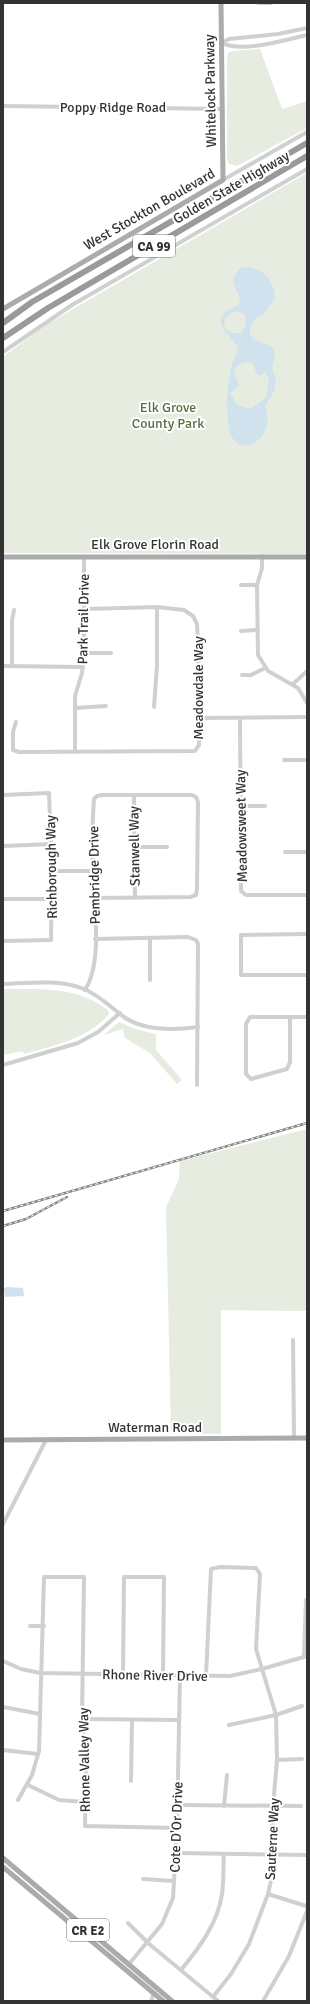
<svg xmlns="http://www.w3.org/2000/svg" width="310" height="2004" font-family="Signika,sans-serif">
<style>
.green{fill:#e6ecdf}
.water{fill:#cfe2ee;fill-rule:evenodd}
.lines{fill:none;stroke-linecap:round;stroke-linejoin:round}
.minor{stroke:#d0d0d0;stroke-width:4}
.major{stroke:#ababab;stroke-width:5}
.highway{stroke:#9a9a9a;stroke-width:6}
.rail-casing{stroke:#888;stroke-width:2.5}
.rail{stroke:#fff;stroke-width:1;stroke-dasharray:3;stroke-linecap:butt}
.labels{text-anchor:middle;stroke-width:4;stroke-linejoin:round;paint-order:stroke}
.shield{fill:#fff;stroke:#707070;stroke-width:1}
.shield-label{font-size:13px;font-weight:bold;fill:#333}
.street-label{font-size:14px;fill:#333;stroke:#fff}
.park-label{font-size:14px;fill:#56703f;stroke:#fff}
</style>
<rect width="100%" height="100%" fill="#fff"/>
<!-- green -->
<g class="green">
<polygon points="260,49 282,109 307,101 307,128 237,166 229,164 227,159 227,57 228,53 232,51"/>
<polygon points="307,173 307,554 3,553 3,357 44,326"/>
<path d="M 3,989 C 40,989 77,986 108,1010 L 109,1014 C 88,1039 55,1045 24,1054 L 23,1051 L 3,1055 Z"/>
<polygon points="119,1022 135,1029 156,1034 156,1050 182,1080 177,1084 150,1053 125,1038 123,1029 104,1035"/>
<polygon points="307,1129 307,1311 221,1310 221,1434 171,1433 166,1207 179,1179 180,1161"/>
</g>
<!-- water -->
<g class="water">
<path d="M 242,267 C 262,266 274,279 275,299 L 265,313 L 254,320 L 250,327 L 250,335 L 255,340 L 271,346 L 275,351 L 272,368 L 276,381 L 274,391 L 265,406 C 277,437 242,460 231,435 C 225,422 227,382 231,368 C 232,361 237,356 238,348 C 227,331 205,317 239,305 C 244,289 222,285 242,267 ZM 236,311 L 244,314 C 247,322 247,326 241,333 C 221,336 218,317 236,311 ZM 243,362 L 250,362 L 254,365 L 256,373 L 261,376 L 265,372 L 269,379 L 266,397 L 251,409 L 237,405 L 230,393 L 239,386 L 234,371 L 236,367 Z"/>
<polygon points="6,1287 23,1288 24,1296 5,1297 4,1289"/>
</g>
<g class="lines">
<!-- minor -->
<g class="minor">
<polyline points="258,3 271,3"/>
<path d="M 222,43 C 242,53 285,40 307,35"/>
<polyline points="222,43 229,39 278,34 307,28"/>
<polyline points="3,106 223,109"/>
<polyline points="223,180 307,132"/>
<polyline points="3,352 72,305 307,169"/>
<polyline points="262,556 262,568 257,585 258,655 268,671 298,688 307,703"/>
<polyline points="241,585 257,585"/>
<polyline points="241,631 258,630"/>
<polyline points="84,653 111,653"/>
<polyline points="3,666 83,667"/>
<polyline points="12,666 12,620 14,610"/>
<polyline points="242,675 251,675 265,668"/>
<polyline points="293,684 307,671"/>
<polyline points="154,707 157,666 157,607"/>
<polyline points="75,708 106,706"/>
<polyline points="199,718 307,717"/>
<polyline points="240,718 241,891 246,895 307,895"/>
<polyline points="16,722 13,732 13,750 19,752 195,751 199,745 198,643 197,624 193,616 184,610 157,607 85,609"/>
<polyline points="75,751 75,696 82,673 84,653 84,557"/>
<polyline points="284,760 307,760"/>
<polyline points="3,795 49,793 52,871 51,940 3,941"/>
<polyline points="134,795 135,896"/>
<polyline points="241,806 265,806"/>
<polyline points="3,846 52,844"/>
<polyline points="135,847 167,847"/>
<polyline points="285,852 307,852"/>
<polyline points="52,871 93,871"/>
<polyline points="3,899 52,899"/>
<polyline points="307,934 241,935 241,975 307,975"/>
<polyline points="95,939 188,937 196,940 198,944 197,1085"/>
<polyline points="150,939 150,980"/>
<path d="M 3,984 C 30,983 59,979 84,989 C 101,996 112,1009 127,1019 C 147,1031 176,1030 198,1027"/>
<path d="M 85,990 C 103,962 94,906 93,873 C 92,848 92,823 94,799 L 97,796 L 102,795 L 192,795 L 196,797 L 198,802 L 197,889 L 196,895 L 190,897 L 94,898"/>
<polyline points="290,1017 290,1062 287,1069 251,1079 246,1074 246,1024 250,1017 307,1017"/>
<polyline points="3,1065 78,1043 98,1032 120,1013"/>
<polyline points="293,1340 294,1438"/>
<polyline points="3,1524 46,1440"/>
<polyline points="30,1626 44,1626"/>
<polyline points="304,1656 306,1600"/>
<polyline points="3,1661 21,1669 40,1673 230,1676 262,1669 307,1656"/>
<polyline points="123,1674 124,1577 164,1577 163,1674"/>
<polyline points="206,1676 211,1569 220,1567 256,1568 260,1574 256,1649 276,1715 277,1760 273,1806 272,1876 268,1894 249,1944 231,1974 213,1997"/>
<polyline points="3,1707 40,1714"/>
<polyline points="82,1719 179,1720"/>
<polyline points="229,1725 276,1715 302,1706"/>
<polyline points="3,1750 38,1754"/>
<polyline points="277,1760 302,1759"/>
<polyline points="131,1781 132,1720"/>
<polyline points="28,1785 59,1800 85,1802"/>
<polyline points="18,1800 32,1775 39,1751 44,1577 84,1577 82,1719 86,1759 85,1826 177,1828"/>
<polyline points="177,1805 301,1806"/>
<polyline points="224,1806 227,1775"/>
<polyline points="176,1853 307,1855"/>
<polyline points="143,1879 174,1881"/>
<polyline points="268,1894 306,1906 307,1907"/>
<polyline points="128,1923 148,1943 218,2001"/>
<polyline points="129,1964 162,1924 173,1898 177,1828 180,1675"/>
<path d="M 181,1970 C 199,1948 218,1923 222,1894 C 224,1881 223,1867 224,1854"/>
<polyline points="151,2001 154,1993"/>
<polyline points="263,2001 289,1956 307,1911"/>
</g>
<!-- major -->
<g class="major">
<polyline points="3,309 223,180 221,3"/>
<polyline points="3,557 307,557"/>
<polyline points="3,1440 307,1438"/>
<polyline points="3,1858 172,2001"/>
<polyline points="3,1867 163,2001"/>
</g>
<!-- highway -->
<g class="highway">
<polyline points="3,323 32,302 307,143"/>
<polyline points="3,338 48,308 307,156"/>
</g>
<defs>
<g id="rail">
<polyline points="3,1211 307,1123"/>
<polyline points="3,1226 26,1219 67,1197"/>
</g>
</defs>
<!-- rail casing -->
<use href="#rail" class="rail-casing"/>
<!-- rail -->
<use href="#rail" class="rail"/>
</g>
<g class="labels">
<!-- shield labels -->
<g class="shield">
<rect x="133" y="235" width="42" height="22" rx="3"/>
<rect x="67" y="1919" width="42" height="22" rx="3"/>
</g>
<g class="shield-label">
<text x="154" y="251">CA 99</text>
<text x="88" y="1935">CR E2</text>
</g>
<!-- street labels -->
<g class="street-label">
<text transform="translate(210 91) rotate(-91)" y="5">Whitelock Parkway</text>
<text x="113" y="112">Poppy Ridge Road</text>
<text transform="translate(231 187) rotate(-30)" y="5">Golden State Highway</text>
<text transform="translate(149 209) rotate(-30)" y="5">West Stockton Boulevard</text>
<text x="155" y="549">Elk Grove Florin Road</text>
<text transform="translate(83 619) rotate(-89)" y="5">Park Trail Drive</text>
<text transform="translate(198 688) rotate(-90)" y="5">Meadowdale Way</text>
<text transform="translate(241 826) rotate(-91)" y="5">Meadowsweet Way</text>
<text transform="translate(134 846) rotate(-91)" y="5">Stanwell Way</text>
<text transform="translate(51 867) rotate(-91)" y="5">Richborough Way</text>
<text transform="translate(94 875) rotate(-91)" y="5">Pembridge Drive</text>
<text x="155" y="1432">Waterman Road</text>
<text transform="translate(155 1675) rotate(1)" y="5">Rhone River Drive</text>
<text transform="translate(84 1760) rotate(-91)" y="5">Rhone Valley Way</text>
<text transform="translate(176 1827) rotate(-88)" y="5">Cote D'Or Drive</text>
<text transform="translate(272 1839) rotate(-87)" y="5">Sauterne Way</text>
</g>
<!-- park labels -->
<g class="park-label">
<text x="168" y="412">Elk Grove<tspan x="168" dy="16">County Park</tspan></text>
</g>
</g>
<!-- border -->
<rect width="310" height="2004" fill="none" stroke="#333333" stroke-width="8"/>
</svg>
